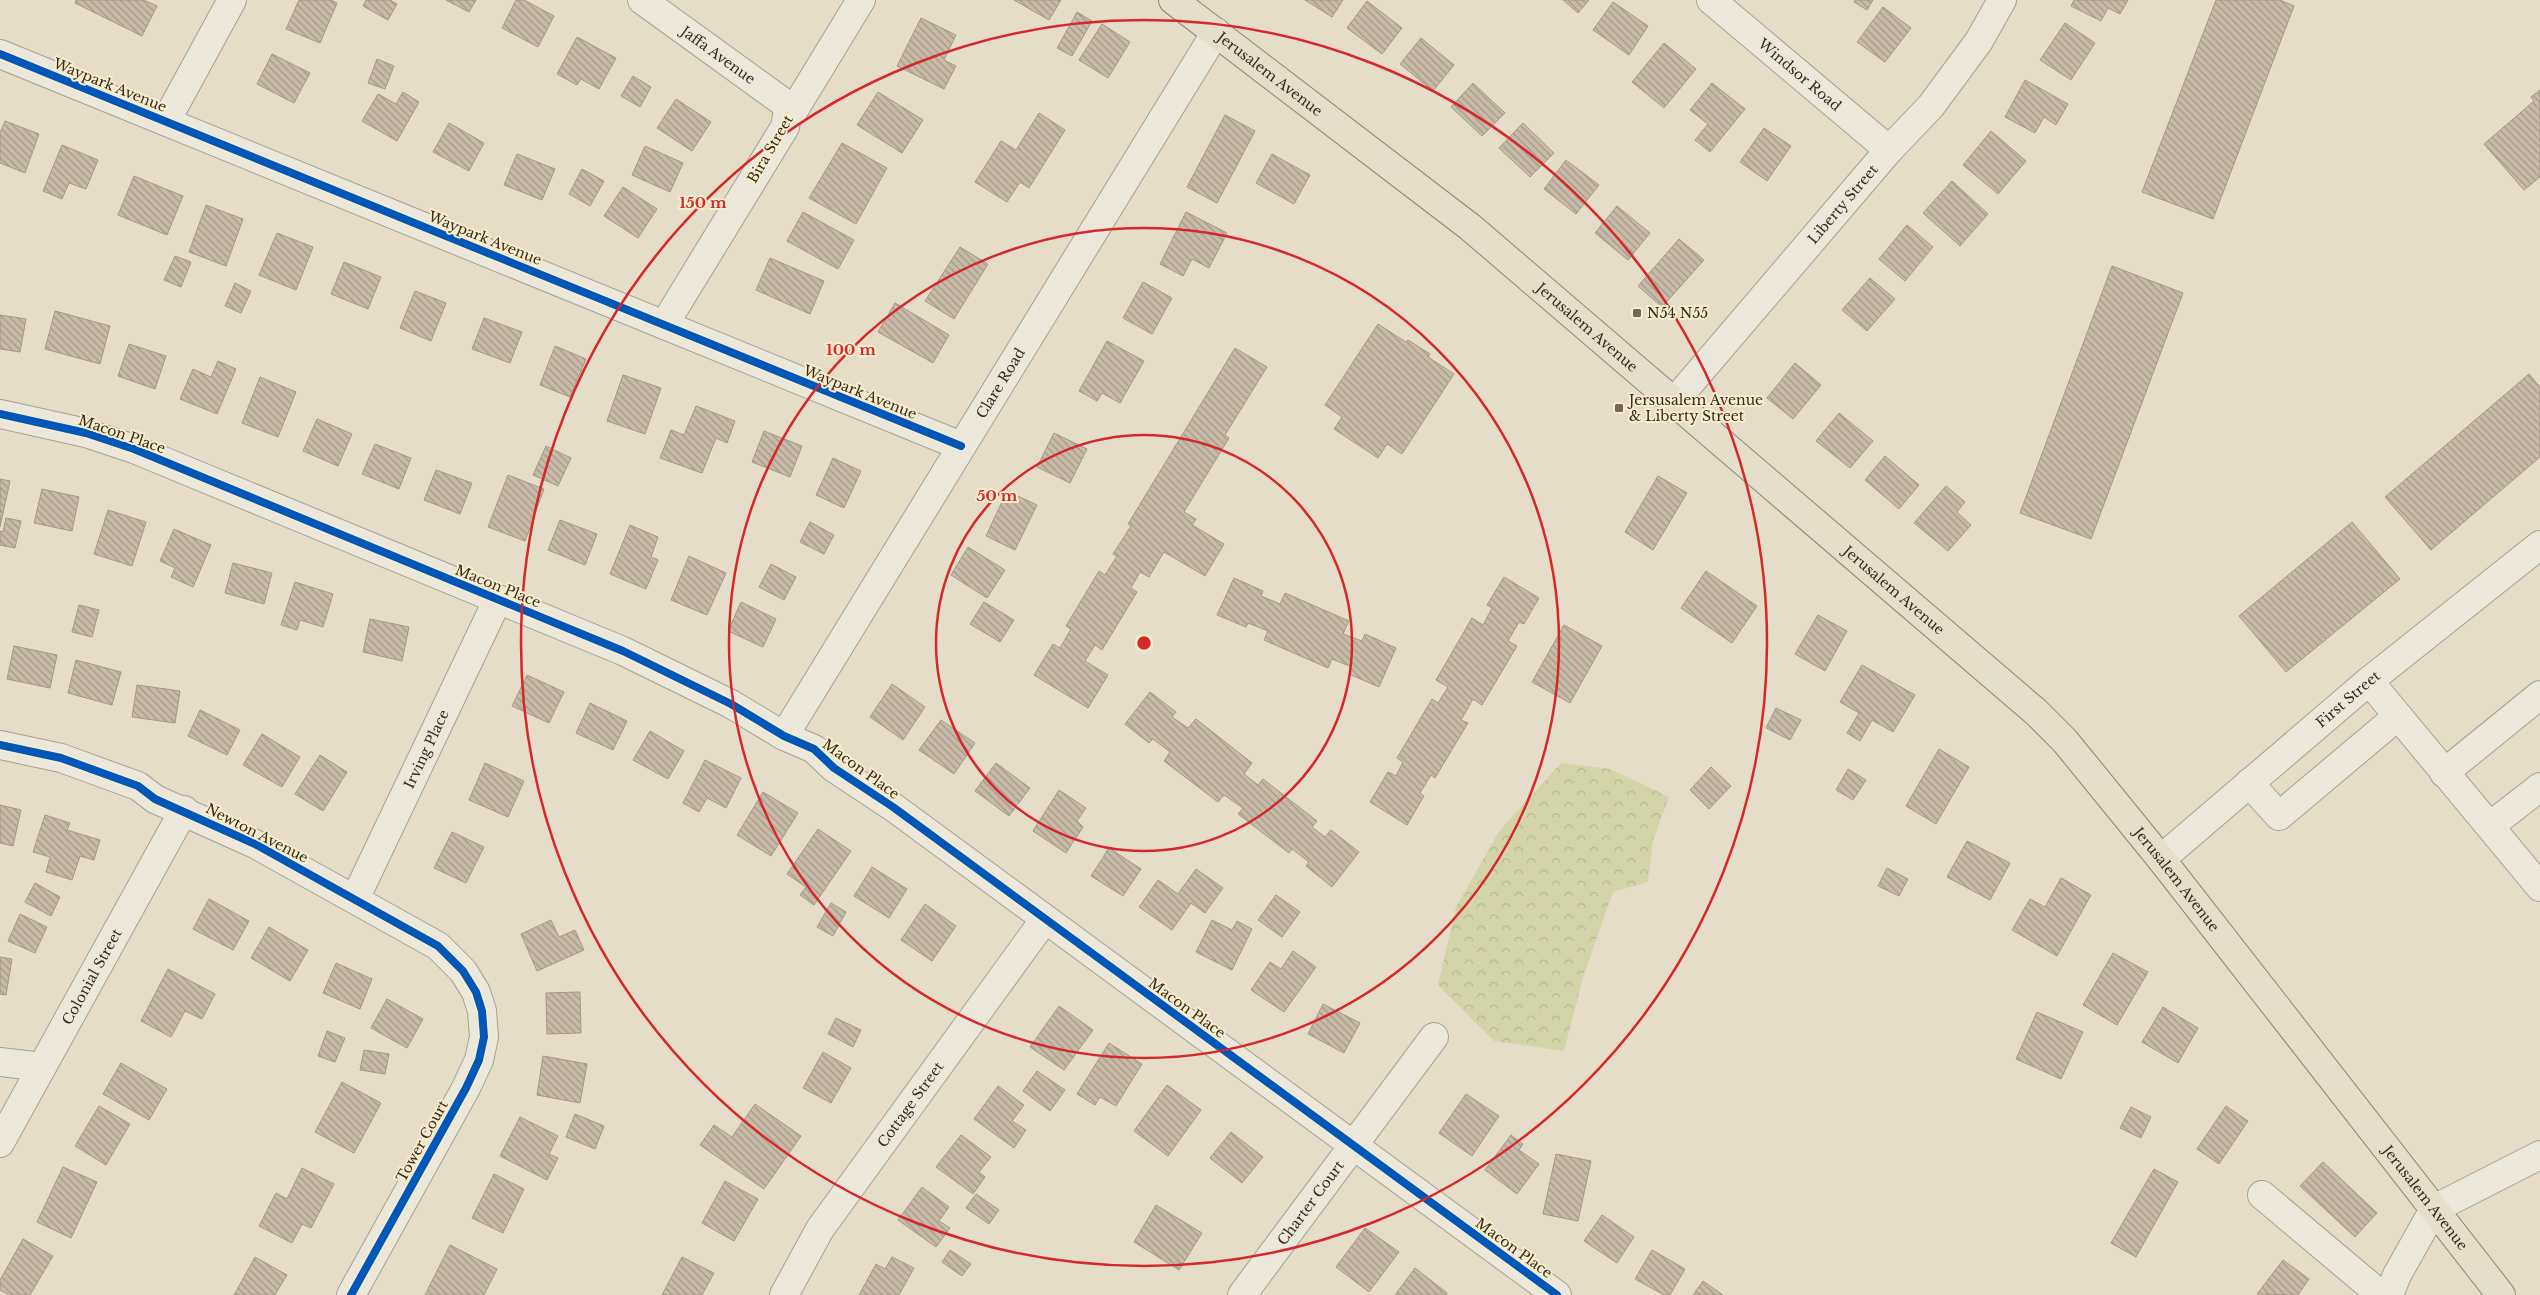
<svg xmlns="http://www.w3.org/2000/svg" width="2540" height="1295" font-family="'Libre Baskerville',serif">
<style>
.forest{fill:url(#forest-crowns)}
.building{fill:url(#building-back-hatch);stroke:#a49888}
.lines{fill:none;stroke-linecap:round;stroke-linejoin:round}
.minor-casing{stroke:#a9a192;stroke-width:30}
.major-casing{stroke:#8e8779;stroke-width:30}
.minor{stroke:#ece7db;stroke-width:28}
.major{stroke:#e4decb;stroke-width:28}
.cycleway-casing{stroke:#f8edcc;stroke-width:11}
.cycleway{stroke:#0057b8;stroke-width:8}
.ring{fill:none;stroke:#d62828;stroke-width:2.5}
.poi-dot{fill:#746957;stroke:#f8edcc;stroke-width:2}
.labels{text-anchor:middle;stroke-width:4;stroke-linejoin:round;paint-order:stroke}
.street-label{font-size:14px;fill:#372a1a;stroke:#f8edcc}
.poi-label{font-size:14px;fill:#372a1a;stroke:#f8edcc;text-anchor:start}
.centre{fill:#d62828;stroke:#f8edcc;stroke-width:2.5}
.ring-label{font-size:15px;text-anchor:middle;font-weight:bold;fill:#d62828;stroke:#f8edcc;stroke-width:4;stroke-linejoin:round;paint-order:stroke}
</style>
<defs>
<pattern id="forest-crowns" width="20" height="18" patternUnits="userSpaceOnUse" patternTransform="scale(1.25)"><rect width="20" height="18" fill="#d3d5a9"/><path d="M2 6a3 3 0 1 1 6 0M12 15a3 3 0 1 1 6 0" fill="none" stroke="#b6b791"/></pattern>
<pattern id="building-back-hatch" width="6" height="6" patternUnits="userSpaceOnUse" patternTransform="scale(1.25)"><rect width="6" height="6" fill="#c9bba9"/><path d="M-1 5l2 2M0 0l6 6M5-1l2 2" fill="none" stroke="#a49889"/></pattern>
</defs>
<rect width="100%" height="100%" fill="#e5ddc8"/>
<!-- forest -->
<polygon class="forest" points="1561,763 1610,769 1669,797 1653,840 1648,882 1613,892 1584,974 1564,1051 1494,1041 1438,985 1456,907 1500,830"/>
<!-- building -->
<g class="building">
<polygon points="76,0 144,0 157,6 142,36 75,3"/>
<polygon points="299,0 331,0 337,3 320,43 286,29"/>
<polygon points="366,0 390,0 397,4 388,20 363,6"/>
<polygon points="446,0 476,0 469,12"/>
<polygon points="516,0 524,0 554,16 538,47 502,28"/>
<polygon points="1014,0 1061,0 1049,20"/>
<polygon points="1305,0 1343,0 1332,17"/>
<polygon points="1563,0 1589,0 1578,13"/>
<polygon points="1855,0 1873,0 1867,10 1854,2"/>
<polygon points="2074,0 2128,0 2120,14 2108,8 2101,21 2071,6"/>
<polygon points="2216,0 2280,0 2294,6 2213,219 2142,192"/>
<polygon points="1367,1 1402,28 1382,54 1347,28"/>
<polygon points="1613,2 1648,26 1629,55 1593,30"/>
<polygon points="1883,7 1911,28 1885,62 1857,42"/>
<polygon points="1077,12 1092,21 1072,56 1057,48"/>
<polygon points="921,18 956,35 944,60 956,66 944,89 897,66"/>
<polygon points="2065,23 2095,43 2071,80 2040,60"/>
<polygon points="1102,24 1130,42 1108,78 1079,60"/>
<polygon points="577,37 616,58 599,89 581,79 577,85 557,74"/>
<polygon points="1421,38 1454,65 1433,91 1400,64"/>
<polygon points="1664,43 1696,69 1664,108 1632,82"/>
<polygon points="272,54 310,73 294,103 257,84"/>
<polygon points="377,59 394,66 385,89 368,83"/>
<polygon points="633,76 651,87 640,107 621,96"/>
<polygon points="2025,80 2068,104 2056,125 2044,117 2035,133 2005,117"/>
<polygon points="1473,83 1505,113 1482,136 1451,107"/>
<polygon points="1712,83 1745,109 1710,152 1695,140 1708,124 1690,110"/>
<polygon points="2540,90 2540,177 2524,190 2484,144 2534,101 2531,97"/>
<polygon points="403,92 419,102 397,141 362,121 378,94 396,104"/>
<polygon points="878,92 923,120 902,153 857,125"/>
<polygon points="676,99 711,122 692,151 657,128"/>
<polygon points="1039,113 1065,130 1029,188 1020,182 1007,202 975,182 1001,141 1016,150"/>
<polygon points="1225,115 1255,131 1217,203 1187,187"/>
<polygon points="5,121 39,134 25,173 0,163 0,133"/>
<polygon points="449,123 484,143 469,171 433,152"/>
<polygon points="1523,123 1554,153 1530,177 1499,148"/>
<polygon points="1764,128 1791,146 1767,181 1740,162"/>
<polygon points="1991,131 2026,161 1998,194 1963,165"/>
<polygon points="842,143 887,168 856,224 809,198"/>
<polygon points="62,145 98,160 86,189 69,183 62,199 43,191"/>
<polygon points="645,146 683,163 670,192 632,175"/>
<polygon points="517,154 555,169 542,200 504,185"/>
<polygon points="1272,154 1310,175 1294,204 1256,183"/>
<polygon points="1566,160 1599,185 1576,214 1544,189"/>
<polygon points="582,169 604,181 590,206 569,194"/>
<polygon points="134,176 183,196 167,235 118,215"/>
<polygon points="1952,181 1988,214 1960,246 1923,213"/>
<polygon points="623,187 657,209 638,238 604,216"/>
<polygon points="206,205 243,219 226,266 189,252"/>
<polygon points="1617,206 1650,233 1628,260 1595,233"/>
<polygon points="803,212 854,240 838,269 787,241"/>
<polygon points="1186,212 1227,233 1209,268 1192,259 1183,276 1160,264"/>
<polygon points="1907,225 1933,247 1905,281 1879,259"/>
<polygon points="277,233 313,247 296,290 259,275"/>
<polygon points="1679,239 1704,260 1662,307 1638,286"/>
<polygon points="960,247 988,264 954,319 925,301"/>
<polygon points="175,256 191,262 181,287 164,280"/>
<polygon points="770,258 824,281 810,314 756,290"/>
<polygon points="344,262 381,277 368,309 331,294"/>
<polygon points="2112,266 2183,293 2091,539 2020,513"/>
<polygon points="1870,278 1895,299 1867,331 1842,310"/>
<polygon points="1143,282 1172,298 1152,334 1123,318"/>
<polygon points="235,283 251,291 241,313 225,306"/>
<polygon points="415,291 446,303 431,341 400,328"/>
<polygon points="895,303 949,335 933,363 878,332"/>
<polygon points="55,311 110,326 100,364 45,349"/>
<polygon points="0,315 26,319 20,352 0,349"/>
<polygon points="484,318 522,332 510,363 472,349"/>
<polygon points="1378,324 1406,342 1408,340 1430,354 1428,357 1454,374 1402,454 1387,444 1378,458 1334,429 1342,417 1325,405"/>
<polygon points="1107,341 1144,361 1120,403 1102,393 1097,401 1079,391"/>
<polygon points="129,344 166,356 155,389 118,376"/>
<polygon points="555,346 586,359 570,397 540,385"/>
<polygon points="1235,348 1267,367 1225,435 1229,438 1184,512 1196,519 1192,525 1224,544 1205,576 1164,552 1149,577 1140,572 1131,588 1137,592 1102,650 1095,645 1085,661 1108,675 1088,708 1034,675 1053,644 1060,648 1071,629 1066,626 1099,571 1105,575 1117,556 1113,554 1131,526 1128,524"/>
<polygon points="218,361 236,369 217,414 180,399 193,369 211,377"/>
<polygon points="1795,363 1821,385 1793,419 1767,398"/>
<polygon points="2529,374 2540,387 2540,457 2431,550 2385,497"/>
<polygon points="623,375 661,388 645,434 607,421"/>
<polygon points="260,377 296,392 278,437 242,423"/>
<polygon points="696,406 735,421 727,443 716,438 702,473 660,458 671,430 684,435"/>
<polygon points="1839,413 1873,441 1850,468 1816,441"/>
<polygon points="317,419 352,434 338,466 303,451"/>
<polygon points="764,431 802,446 790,477 752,462"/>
<polygon points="1054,433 1087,449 1070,483 1037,467"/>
<polygon points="375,444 411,458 399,489 362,474"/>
<polygon points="546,446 571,458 558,486 533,475"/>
<polygon points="1885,456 1919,485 1899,509 1865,480"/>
<polygon points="833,458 861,471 844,508 816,495"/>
<polygon points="436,470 472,483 460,514 424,500"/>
<polygon points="508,475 544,489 525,541 488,527"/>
<polygon points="1658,476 1687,493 1653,550 1625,532"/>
<polygon points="0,479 10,481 0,527"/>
<polygon points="1946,486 1965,502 1957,512 1971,525 1948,551 1914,523"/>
<polygon points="42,489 79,497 72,531 34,523"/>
<polygon points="1007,491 1037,505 1015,550 986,536"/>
<polygon points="108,510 146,522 132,566 94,554"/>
<polygon points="6,518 21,521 15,548 0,545 0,531 3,532"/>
<polygon points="560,520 597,534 585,565 548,550"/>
<polygon points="810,522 834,535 824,554 800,542"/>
<polygon points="2352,522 2400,579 2286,672 2239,616"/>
<polygon points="630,525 658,537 651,557 658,560 646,589 610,574"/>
<polygon points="174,529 211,545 193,587 171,577 175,568 160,561"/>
<polygon points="968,547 1005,570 987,598 951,575"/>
<polygon points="689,556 726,573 707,615 671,600"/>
<polygon points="233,563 272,573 264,604 225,593"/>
<polygon points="771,564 796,577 784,600 759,587"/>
<polygon points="1706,571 1757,606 1732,643 1681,608"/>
<polygon points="1504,577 1539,598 1524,624 1519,622 1508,641 1517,646 1482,705 1473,699 1461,720 1468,723 1435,778 1431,775 1420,793 1424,796 1407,825 1370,802 1388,772 1396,776 1403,762 1397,758 1432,699 1438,703 1448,687 1436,680 1472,618 1483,625 1492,608 1487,605"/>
<polygon points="1234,578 1263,591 1261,596 1280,604 1285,593 1349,621 1343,634 1362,641 1365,634 1396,648 1379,687 1349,674 1352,667 1332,659 1328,668 1264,640 1268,631 1248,623 1246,627 1217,615"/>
<polygon points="295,582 333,594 323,627 300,620 297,630 281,625"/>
<polygon points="741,602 776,619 763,647 728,631"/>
<polygon points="984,602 1014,620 1000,642 970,624"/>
<polygon points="79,605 99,610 92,637 72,632"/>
<polygon points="1818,615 1847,631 1825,671 1795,654"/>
<polygon points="370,619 409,627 402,661 363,652"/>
<polygon points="1564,625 1602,646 1570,703 1532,682"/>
<polygon points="14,646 57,655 50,688 7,679"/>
<polygon points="76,660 121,672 112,705 68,693"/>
<polygon points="1862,665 1915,695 1893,732 1872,720 1860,741 1847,733 1859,713 1840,702"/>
<polygon points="527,675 564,692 549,723 512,706"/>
<polygon points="892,684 925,707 903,740 870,717"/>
<polygon points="137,685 180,691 175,723 132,717"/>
<polygon points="1150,692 1176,712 1172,717 1188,728 1196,719 1252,763 1244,774 1258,785 1263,779 1317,821 1312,827 1325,837 1331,830 1359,852 1332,887 1306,866 1309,862 1292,849 1289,853 1238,814 1243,808 1224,795 1218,802 1164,761 1170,752 1153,739 1149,743 1125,724"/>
<polygon points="590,703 627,721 613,750 576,733"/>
<polygon points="1776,708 1801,720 1790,740 1766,728"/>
<polygon points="200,710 240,730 227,755 188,736"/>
<polygon points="941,720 975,743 954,774 919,750"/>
<polygon points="650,731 684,751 668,779 633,760"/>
<polygon points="262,734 300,757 282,787 243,765"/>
<polygon points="1939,749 1969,767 1936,824 1906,806"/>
<polygon points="320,755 347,772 323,811 295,794"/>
<polygon points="705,760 741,778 726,808 707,798 699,812 683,803"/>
<polygon points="485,763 524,781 508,817 469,800"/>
<polygon points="996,763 1030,788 1009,816 975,791"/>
<polygon points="1711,767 1731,786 1709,809 1690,790"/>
<polygon points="1848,769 1866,780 1853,800 1836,790"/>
<polygon points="1059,790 1086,808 1077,821 1083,827 1066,853 1033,831"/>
<polygon points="763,792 798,813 771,856 737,835"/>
<polygon points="0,805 21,810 13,846 0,843"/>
<polygon points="45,815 70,823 67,830 100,840 94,860 80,856 72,880 46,872 50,857 33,852"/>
<polygon points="818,829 851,851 814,905 800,895 806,887 787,874"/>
<polygon points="452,832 484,847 466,883 434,868"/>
<polygon points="1967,841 2010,863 1990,900 1947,877"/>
<polygon points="1109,848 1141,869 1123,896 1091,876"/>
<polygon points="872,867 907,889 889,918 854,896"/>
<polygon points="1887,868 1908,879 1899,896 1878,886"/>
<polygon points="1196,869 1223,888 1205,913 1191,903 1172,930 1139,907 1158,880 1178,894"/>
<polygon points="2061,878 2091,895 2057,956 2012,930 2030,899 2045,907"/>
<polygon points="35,883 60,897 51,916 25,902"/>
<polygon points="1276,895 1300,912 1282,937 1258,920"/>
<polygon points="209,899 249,921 233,950 193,929"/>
<polygon points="831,903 846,912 833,936 817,927"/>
<polygon points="925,904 956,926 932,961 901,940"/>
<polygon points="20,914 47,927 35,953 8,941"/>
<polygon points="551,920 559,937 575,930 584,950 537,971 521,934"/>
<polygon points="1212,920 1232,930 1237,921 1252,929 1232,970 1196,952"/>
<polygon points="269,927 308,950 290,981 251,958"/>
<polygon points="1293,951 1316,967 1284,1012 1251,990 1270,962 1281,969"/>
<polygon points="2113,953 2148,972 2117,1025 2083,1005"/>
<polygon points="0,957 12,959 6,995 0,994"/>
<polygon points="336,963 372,979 360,1009 323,993"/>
<polygon points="168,969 215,994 202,1019 185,1011 171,1037 141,1021"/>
<polygon points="580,992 581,1033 547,1034 546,993"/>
<polygon points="387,999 423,1019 407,1048 371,1028"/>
<polygon points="1323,1004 1360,1023 1344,1053 1308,1034"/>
<polygon points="1059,1006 1093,1030 1064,1070 1030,1047"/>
<polygon points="2163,1007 2198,1028 2178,1063 2142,1042"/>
<polygon points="2037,1012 2083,1032 2061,1079 2016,1059"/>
<polygon points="836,1018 861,1030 853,1047 828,1034"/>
<polygon points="327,1031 345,1038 335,1062 318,1056"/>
<polygon points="1109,1043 1142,1064 1116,1106 1100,1097 1095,1105 1077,1094"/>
<polygon points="364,1050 389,1054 385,1074 360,1070"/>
<polygon points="823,1052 851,1068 831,1103 803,1088"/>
<polygon points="543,1056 587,1064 580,1103 537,1095"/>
<polygon points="121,1063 167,1089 149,1120 103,1094"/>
<polygon points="1037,1071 1065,1090 1050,1111 1023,1091"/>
<polygon points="342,1082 381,1103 354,1153 315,1132"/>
<polygon points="1167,1085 1201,1110 1168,1156 1134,1131"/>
<polygon points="998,1086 1024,1105 1012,1121 1026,1130 1014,1148 974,1119"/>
<polygon points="1466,1094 1499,1116 1472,1156 1439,1133"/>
<polygon points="755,1104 801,1136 764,1189 700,1145 714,1125 732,1137"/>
<polygon points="99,1106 130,1124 106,1165 75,1146"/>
<polygon points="2226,1106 2248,1121 2219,1164 2197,1149"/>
<polygon points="2131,1107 2151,1117 2141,1138 2120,1128"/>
<polygon points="575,1114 604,1126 595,1149 566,1137"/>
<polygon points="520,1117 558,1136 549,1154 558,1158 547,1180 500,1156"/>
<polygon points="1231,1132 1263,1157 1242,1183 1210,1158"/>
<polygon points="961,1135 991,1157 979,1172 985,1177 973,1194 936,1167"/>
<polygon points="1511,1135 1523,1144 1519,1150 1539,1164 1517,1194 1485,1170"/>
<polygon points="1556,1154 1591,1161 1578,1221 1543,1214"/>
<polygon points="2323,1162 2377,1213 2355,1237 2300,1186"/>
<polygon points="63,1167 97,1182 71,1238 37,1222"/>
<polygon points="302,1168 334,1184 311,1228 302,1224 292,1243 259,1226 276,1193 287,1199"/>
<polygon points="2154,1169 2178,1182 2136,1257 2111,1243"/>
<polygon points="494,1174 524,1189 503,1233 472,1218"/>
<polygon points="725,1181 758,1199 734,1241 702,1223"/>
<polygon points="922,1187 949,1207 939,1221 950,1228 936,1247 898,1220"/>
<polygon points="976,1194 999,1210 989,1224 966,1208"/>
<polygon points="1156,1205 1202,1233 1179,1270 1134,1242"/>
<polygon points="1602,1215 1634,1237 1617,1263 1584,1241"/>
<polygon points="1365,1228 1399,1252 1369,1292 1336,1267"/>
<polygon points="23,1239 53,1256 30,1295 9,1295 0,1290 0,1280"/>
<polygon points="450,1245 497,1269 484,1295 425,1295"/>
<polygon points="950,1250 971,1264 962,1276 942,1262"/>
<polygon points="1652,1250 1685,1269 1670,1295 1664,1295 1635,1279"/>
<polygon points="255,1257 287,1275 275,1295 234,1295"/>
<polygon points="682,1257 714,1273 702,1295 662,1295"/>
<polygon points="892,1257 914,1268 899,1295 859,1295 876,1264 885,1269"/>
<polygon points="2283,1260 2309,1279 2298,1295 2257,1294"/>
<polygon points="1415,1268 1447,1293 1446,1295 1395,1295"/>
<polygon points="1703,1281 1723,1295 1693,1295"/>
</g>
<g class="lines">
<defs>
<g id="minor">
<path id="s1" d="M 642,0 L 794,110"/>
<path id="s2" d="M 1711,0 L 1889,150"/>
<polyline points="0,54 961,446"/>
<polyline points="166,121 232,0"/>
<polyline points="664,325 785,127 787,116 794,110 861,0"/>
<path id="s3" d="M 1674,402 L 1889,150 L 1931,106 L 1979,41 L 2002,0"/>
<polyline points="0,414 86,433 134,449 623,651 731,704 784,736 814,749 834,768 893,807 1557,1295"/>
<polyline points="2369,681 2540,887"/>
<path id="s4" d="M 784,736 L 1216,32"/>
<polyline points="0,745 61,758 138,786 155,799 255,844 438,946 463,971 476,992 482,1011 484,1037 479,1060 466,1088 351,1295"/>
<polyline points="2444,773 2540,695"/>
<polyline points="2249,783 2279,816 2398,716"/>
<polyline points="2490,826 2540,787"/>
<path id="s5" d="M 2161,859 L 2369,681 L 2540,545"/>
<path id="s6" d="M 355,899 L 498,599"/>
<polyline points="0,1062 42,1067"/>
<path id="s7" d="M 0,1143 L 184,810"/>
<polyline points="2262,1195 2381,1295"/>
<path id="s8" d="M 784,1295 L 820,1229 L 1045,919"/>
<path id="s9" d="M 1242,1295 L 1434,1037"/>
<polyline points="2389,1295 2397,1275 2434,1209 2540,1155"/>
</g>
<g id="major">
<path id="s10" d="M 1173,0 L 1470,227 L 2036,712 L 2065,741 L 2161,859 L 2501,1295"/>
</g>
</defs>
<!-- minor casing -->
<use href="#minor" class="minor-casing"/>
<!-- major casing -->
<use href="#major" class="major-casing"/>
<!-- minor -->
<use href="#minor" class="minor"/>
<!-- major -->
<use href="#major" class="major"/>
<defs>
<g id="cycleway">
<polyline points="0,54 961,446"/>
<polyline points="0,414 86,433 134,449 623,651 731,704 784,736 814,749 834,768 893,807 1557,1295"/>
<polyline points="0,745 61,758 138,786 155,799 255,844 438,946 463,971 476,992 482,1011 484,1037 479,1060 466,1088 351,1295"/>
</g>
</defs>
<!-- cycleway casing -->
<use href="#cycleway" class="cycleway-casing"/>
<!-- cycleway -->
<use href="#cycleway" class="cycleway"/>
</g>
<!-- distance rings -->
<g class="ring">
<circle cx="1144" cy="643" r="208"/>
<circle cx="1144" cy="643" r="415"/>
<circle cx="1144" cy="643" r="623"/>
</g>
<!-- markers -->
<g class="poi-dot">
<rect x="1632" y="308" width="10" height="10" rx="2.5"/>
<rect x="1614" y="403" width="10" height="10" rx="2.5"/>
</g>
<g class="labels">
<!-- street labels -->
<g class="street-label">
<text dy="5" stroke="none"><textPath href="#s1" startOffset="94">Jaffa Avenue</textPath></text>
<text dy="5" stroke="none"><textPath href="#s10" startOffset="122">Jerusalem Avenue</textPath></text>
<text dy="5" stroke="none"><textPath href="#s2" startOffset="116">Windsor Road</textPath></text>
<text transform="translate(110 85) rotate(22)" y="5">Waypark Avenue</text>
<text transform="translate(770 149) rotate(-60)" y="5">Bira Street</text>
<text dy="5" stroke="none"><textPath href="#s3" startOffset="260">Liberty Street</textPath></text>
<text transform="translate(485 238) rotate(22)" y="5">Waypark Avenue</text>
<text dy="5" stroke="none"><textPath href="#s10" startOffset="528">Jerusalem Avenue</textPath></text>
<text dy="5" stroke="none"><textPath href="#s4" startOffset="414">Clare Road</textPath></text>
<text transform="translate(860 392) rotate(22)" y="5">Waypark Avenue</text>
<text transform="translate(122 434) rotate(19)" y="5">Macon Place</text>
<text transform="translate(498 586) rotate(22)" y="5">Macon Place</text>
<text dy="5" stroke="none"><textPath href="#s10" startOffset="932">Jerusalem Avenue</textPath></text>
<text dy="5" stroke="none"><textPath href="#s5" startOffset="246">First Street</textPath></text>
<text dy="5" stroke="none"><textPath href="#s6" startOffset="166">Irving Place</textPath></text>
<text transform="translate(861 769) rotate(36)" y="5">Macon Place</text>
<text transform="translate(257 833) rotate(27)" y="5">Newton Avenue</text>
<text dy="5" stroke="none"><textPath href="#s10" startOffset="1338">Jerusalem Avenue</textPath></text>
<text dy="5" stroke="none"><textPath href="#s7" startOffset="190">Colonial Street</textPath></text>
<text transform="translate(1187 1008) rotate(36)" y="5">Macon Place</text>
<text dy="5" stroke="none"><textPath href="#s8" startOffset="229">Cottage Street</textPath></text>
<text transform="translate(422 1141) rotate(-61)" y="5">Tower Court</text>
<text dy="5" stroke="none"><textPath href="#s10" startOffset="1742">Jerusalem Avenue</textPath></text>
<text dy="5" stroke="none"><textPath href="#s9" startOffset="115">Charter Court</textPath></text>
<text transform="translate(1514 1248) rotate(36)" y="5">Macon Place</text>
</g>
<!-- poi labels -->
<g class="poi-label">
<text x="1647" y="318">N54 N55</text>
<text x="1629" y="405">Jersusalem Avenue<tspan x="1629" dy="16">&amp; Liberty Street</tspan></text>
</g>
</g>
<circle cx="1144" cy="643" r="8" class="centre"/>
<g class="ring-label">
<text x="703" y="208">150 m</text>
<text x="851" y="355">100 m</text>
<text x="997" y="501">50 m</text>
</g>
</svg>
